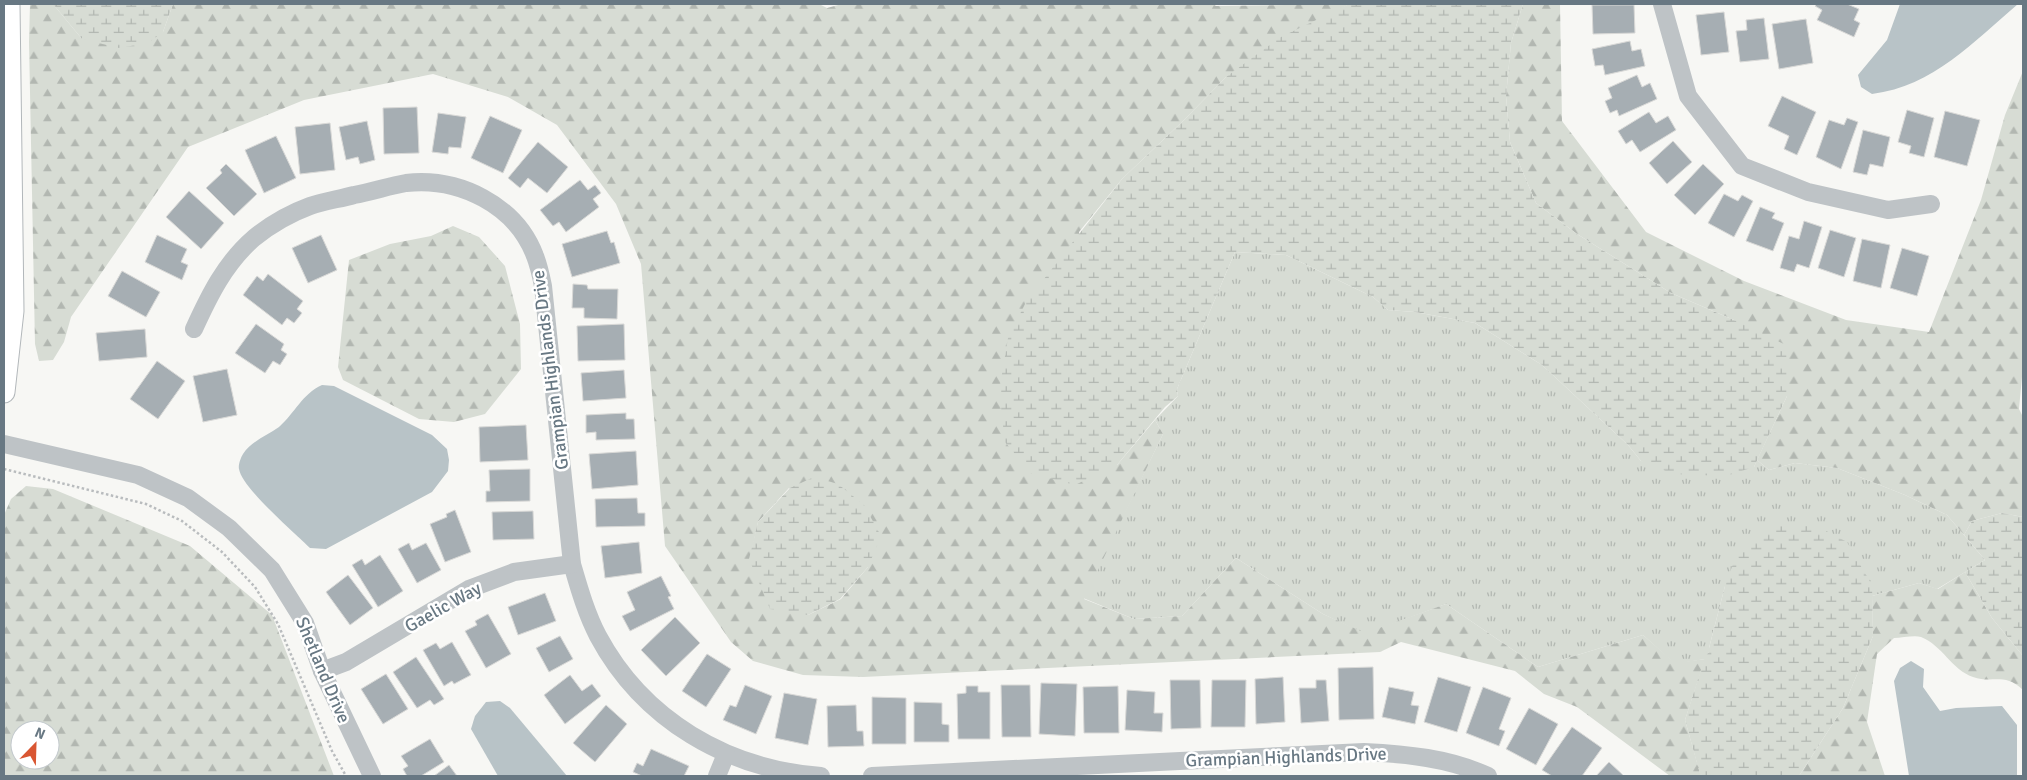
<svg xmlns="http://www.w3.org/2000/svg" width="2027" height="780" font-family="Signika,sans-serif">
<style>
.grass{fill:url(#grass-tufts)}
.forest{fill:url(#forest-firs);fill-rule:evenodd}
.wetland{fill:url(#wetland-marsh)}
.water{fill:#b8c3c7}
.building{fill:#a6aeb3;stroke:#d9d9d7}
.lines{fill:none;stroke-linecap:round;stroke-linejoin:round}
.major-casing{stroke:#b2b7ba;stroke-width:23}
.path{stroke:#b9bcbe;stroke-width:2.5;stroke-dasharray:2.5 2.5;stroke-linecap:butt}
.minor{stroke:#bec3c6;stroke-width:18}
.major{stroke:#fff;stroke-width:21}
.labels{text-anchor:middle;stroke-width:5;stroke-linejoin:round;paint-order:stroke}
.street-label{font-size:18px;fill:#687883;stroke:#fff}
</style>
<defs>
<pattern id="grass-tufts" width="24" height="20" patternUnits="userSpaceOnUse" patternTransform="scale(1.25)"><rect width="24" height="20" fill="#d7dcd4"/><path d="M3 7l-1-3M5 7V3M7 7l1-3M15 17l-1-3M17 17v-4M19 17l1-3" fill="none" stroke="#b2b7b1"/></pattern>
<pattern id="forest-firs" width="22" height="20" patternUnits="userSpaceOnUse" patternTransform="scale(1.25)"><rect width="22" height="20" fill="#d7dcd4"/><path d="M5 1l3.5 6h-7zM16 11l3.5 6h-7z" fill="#b2b7b1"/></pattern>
<pattern id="wetland-marsh" width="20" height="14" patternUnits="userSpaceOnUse" patternTransform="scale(1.25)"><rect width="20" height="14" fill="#d7dcd4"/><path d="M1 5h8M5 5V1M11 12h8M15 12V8" fill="none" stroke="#b2b7b1"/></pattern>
</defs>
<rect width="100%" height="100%" fill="#f7f7f4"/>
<!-- grass -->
<polygon class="grass" points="1235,252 1286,255 1373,297 1388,310 1415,312 1475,323 1542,365 1628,445 1641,461 1754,467 1757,460 1769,470 1795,463 1837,468 1905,495 1947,515 1985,560 1937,589 1919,583 1872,596 1872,585 1725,586 1709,648 1709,652 1705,659 1675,664 1643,635 1538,667 1446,604 1365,634 1323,614 1236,558 1182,616 1134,619 1083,598 1163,434 1155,420 1178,396 1177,389"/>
<!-- forest -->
<g class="forest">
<path d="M 30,4 L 53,4 L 82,39 L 163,32 L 173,4 L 819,4 L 827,8 L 842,4 L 1212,4 L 1216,6 L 1349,4 L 1226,77 L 1184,120 L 1122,179 L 1079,232 L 1117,465 L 1155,420 L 1163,434 L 1084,599 L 1134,619 L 1182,616 L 1236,558 L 1323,614 L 1365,633 L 1446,604 L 1538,667 L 1643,635 L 1675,663 L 1705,659 L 1685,720 L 1700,773 L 1704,776 L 1670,776 L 1577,707 L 1544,694 L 1515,671 L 1401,642 L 1380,652 L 863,677 L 803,675 L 753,661 L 731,642 L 665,546 L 641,264 L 616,204 L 557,125 L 508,97 L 433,74 L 304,100 L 188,147 L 71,317 L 64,342 L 53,360 L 39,361 L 35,344 L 29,42 ZM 789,488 L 868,567 L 841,599 L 808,615 L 750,559 L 758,522 Z"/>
<polygon points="1523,4 1560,4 1562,121 1646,232 1744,281 1846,320 1929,332 1981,200 2005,115 2023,71 2023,366 2019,409 2023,417 2023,517 2002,513 1972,521 1964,535 1947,515 1905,495 1837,468 1795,463 1769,470 1757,460 1787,396 1734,320 1671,293 1577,234 1536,203 1510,142 1506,96 1511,43"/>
<polygon points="453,226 479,237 505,266 520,324 521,369 485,414 454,422 419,419 343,380 338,367 349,260 390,244 431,236"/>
<path d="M 26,486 L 53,489 L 190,546 L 272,615 L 334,776 L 4,776 L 4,515 L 11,499 ZM 20,730 L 50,730 L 50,760 L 20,760 Z"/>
<path d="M 1965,572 L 1992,618 L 2023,656 L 2023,690 C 2004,672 1992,684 1973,677 C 1952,670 1942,645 1921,637 C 1914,635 1902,638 1894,638 L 1877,654 L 1867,722 L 1885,776 L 1799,776 L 1843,708 L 1873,636 L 1872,596 L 1919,583 L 1938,589 Z"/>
</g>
<!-- wetland -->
<g class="wetland">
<polygon points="53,4 173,4 163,32 148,43 119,48 82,39"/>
<polygon points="1349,4 1523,4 1511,43 1506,96 1510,142 1536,203 1577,234 1671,293 1734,320 1788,346 1787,396 1754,467 1726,476 1673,474 1641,461 1628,445 1542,365 1475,323 1415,312 1388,310 1373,297 1286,255 1235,252 1177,389 1178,396 1165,407 1117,465 1075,485 1030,473 1005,442 999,392 1008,338 1026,302 1122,179 1184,120 1226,77 1279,38"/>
<polygon points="814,477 838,484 864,505 881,536 868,567 840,599 808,615 770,609 749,559 758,522 790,488"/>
<polygon points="2002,513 2023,517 2023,656 1992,618 1965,572 1985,560 1964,535 1972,521"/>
<polygon points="1813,524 1847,542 1872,585 1873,636 1843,708 1799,776 1704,776 1700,774 1685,720 1705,657 1709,652 1709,648 1725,586 1737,553 1770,527"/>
</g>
<!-- water -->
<g class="water">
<path d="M 1900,4 L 2018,4 C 1973,42 1934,86 1872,94 L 1861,87 L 1858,75 L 1887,40 Z"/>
<path d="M 322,385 L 334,386 L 432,435 L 447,449 L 449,460 L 448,471 L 432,492 L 326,549 L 310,548 C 295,533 242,488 239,469 C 238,465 241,457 243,454 C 251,441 267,436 279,427 C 295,413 302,394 322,385 Z"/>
<polygon points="1911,661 1924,669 1923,687 1940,711 1956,708 2002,706 2017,725 2017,776 1909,776 1894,681 1900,668"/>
<polygon points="500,701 510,708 567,776 498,776 471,729 475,716 486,702"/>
</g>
<!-- building -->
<g class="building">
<polygon points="1817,4 1847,4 1859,9 1854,20 1860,23 1854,37 1817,20 1822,10 1815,6"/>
<polygon points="1592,5 1634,5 1635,33 1593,34"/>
<polygon points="1724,12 1729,52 1701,55 1696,15"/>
<polygon points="1764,18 1769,59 1740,62 1736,31 1747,30 1746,20"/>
<polygon points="1806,19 1813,63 1779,69 1772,24"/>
<polygon points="1630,41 1632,51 1641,49 1645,66 1605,75 1603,65 1595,66 1592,49"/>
<polygon points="1637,75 1642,87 1650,83 1657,99 1619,116 1617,110 1610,113 1605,101 1612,98 1608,88"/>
<polygon points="1782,96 1816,112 1797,155 1784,149 1789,136 1768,126"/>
<polygon points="417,107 419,153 384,154 383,108"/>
<polygon points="1907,110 1934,118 1924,157 1909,153 1911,146 1898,142"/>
<polygon points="1945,111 1980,120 1967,166 1934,157"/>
<polygon points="1649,112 1656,123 1668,116 1676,130 1640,152 1632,140 1626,144 1618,131"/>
<polygon points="438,113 466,117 461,148 449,147 448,154 432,152"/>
<polygon points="490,116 522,130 503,173 471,158"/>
<polygon points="1847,118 1858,122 1841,169 1816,157 1829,120 1844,125"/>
<polygon points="367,121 375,160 360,164 358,157 346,160 339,127"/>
<polygon points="330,123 335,170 300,174 295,127"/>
<polygon points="1863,130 1890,137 1883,167 1870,164 1867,175 1853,172"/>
<polygon points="276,136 296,178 264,193 245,150"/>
<polygon points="1673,141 1692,162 1667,184 1649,163"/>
<polygon points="538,142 568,167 547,193 528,178 520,188 508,178"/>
<polygon points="226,164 257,194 234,216 206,188 222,173 220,170"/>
<polygon points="1703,164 1724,184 1695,215 1674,195"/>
<polygon points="580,180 588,190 595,185 601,193 593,199 599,207 566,232 559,222 553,226 540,210"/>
<polygon points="189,191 224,223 201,249 166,217"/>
<polygon points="1724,194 1738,201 1742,195 1753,201 1734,237 1708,223"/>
<polygon points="1760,207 1775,213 1772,218 1784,223 1773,251 1746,241"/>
<polygon points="1804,221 1822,227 1809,268 1797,264 1794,272 1780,268 1789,236 1799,239"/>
<polygon points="1830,230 1856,238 1844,277 1818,268"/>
<polygon points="607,231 611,243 614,242 620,263 572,277 562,244"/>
<polygon points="157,235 187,249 181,262 188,265 182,280 145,262"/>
<polygon points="321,235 337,270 308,283 292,248"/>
<polygon points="1862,239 1890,245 1881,288 1853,281"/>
<polygon points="1902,248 1929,256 1917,296 1890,288"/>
<polygon points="122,271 160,292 146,317 108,296"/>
<polygon points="268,274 303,301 297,309 302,313 294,323 287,318 282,325 243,295 257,276 263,281"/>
<polygon points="573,284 587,285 588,289 618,289 617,319 584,318 584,308 572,308"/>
<polygon points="256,324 284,344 281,350 287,354 280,365 273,361 265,373 235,353"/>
<polygon points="624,324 625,360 578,361 577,326"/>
<polygon points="145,329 147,357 99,361 96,333"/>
<polygon points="157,361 185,381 158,419 130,399"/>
<polygon points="227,369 237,415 203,422 193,376"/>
<polygon points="624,370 626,398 583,401 581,373"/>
<polygon points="626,413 626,419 634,419 635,439 596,440 596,432 586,433 586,415"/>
<polygon points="526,425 528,460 480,462 479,427"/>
<polygon points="636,451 638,485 592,489 589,454"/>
<polygon points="530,469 530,501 486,502 486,491 490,491 489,470"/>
<polygon points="637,498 638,513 645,513 645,526 596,527 595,499"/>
<polygon points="455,510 471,552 445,562 430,524 447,517 446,514"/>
<polygon points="533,511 534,539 493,540 492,512"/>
<polygon points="639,542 642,573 605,578 601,546"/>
<polygon points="409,543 412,550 426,543 441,570 417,583 398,549"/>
<polygon points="380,555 403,591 378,607 352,565 362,559 365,565"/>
<polygon points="348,575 373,608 350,625 326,592"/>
<polygon points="661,576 671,596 668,597 674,609 630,631 622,616 635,610 627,592"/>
<polygon points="545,593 556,621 518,635 508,607"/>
<polygon points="488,614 511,654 486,668 465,631 477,625 475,621"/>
<polygon points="675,617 700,643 666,676 641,650"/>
<polygon points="560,636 573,659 549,672 536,648"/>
<polygon points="452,642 471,675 454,684 452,681 444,686 423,650 436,643 440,649"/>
<polygon points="707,654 731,669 706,707 682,691"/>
<polygon points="416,657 444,699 434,705 430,700 417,708 393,672"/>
<polygon points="1373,667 1374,719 1339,720 1338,668"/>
<polygon points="386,674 408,709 383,724 361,689"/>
<polygon points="570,675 582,691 592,684 601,696 565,724 544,695"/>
<polygon points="1283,677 1285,722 1256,724 1255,679"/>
<polygon points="1438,677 1471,687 1457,732 1424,722"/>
<polygon points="1170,680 1200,680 1201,728 1171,729"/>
<polygon points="1212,680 1246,680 1245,727 1211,727"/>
<polygon points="1316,680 1326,680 1329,721 1301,723 1299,688 1316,688"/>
<polygon points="1041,683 1077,684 1075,736 1039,734"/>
<polygon points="745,685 772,696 756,734 723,720 730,705 736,707"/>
<polygon points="1001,685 1030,685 1031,737 1002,737"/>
<polygon points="966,686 978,686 978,692 990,692 990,739 958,739 957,694 966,693"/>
<polygon points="1118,686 1119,733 1084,733 1083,687"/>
<polygon points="1389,687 1414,692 1411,705 1419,706 1415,724 1382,717"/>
<polygon points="1483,687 1511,698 1499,729 1505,731 1499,746 1466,733"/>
<polygon points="1127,690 1155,692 1154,713 1163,713 1162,732 1125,730"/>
<polygon points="784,693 817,699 808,745 775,738"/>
<polygon points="872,697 906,698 906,744 872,744"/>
<polygon points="914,702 942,703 942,724 949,725 949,742 914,742"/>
<polygon points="606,705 627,724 595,762 573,743"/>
<polygon points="856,705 857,731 863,731 864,746 828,747 827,706"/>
<polygon points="1529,708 1558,724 1536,765 1506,749"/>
<polygon points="1572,727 1602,748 1582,776 1552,776 1542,770"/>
<polygon points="430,739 444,762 421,776 407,776 403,769 408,766 401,756"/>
<polygon points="651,749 689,766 684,776 642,776 633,772 637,763 643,766"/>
<polygon points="1609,762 1624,776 1596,776"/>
<polygon points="449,765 457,776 434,776"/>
</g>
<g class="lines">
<defs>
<polyline id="major" points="4,392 13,311 9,4"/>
</defs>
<!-- major casing -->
<use href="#major" class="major-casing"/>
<!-- path -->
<polyline class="path" points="4,469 146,504 182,521 222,552 255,587 278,624 332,751 346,776"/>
<!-- minor -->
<g class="minor">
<polyline points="1662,4 1688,96 1742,166 1808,192 1888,210 1931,204"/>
<path d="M 194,329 C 209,296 225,263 254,238 C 270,225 291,213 310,206 C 324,201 340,199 354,195 C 371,192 389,186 406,183 C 459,177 516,205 535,256 C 539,266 541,276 543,286 L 572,564 C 579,588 586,613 598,636 C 643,720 727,769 821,776"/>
<polyline points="4,444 138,475 188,498 229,528 272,570 305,623 322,671 372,776"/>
<polyline points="322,671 346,662 469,589 514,572 572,564"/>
<polyline points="717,776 726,754"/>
<path d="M 872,776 L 1364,752 C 1406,754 1449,758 1488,776"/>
</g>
<!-- major -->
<use href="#major" class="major"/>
</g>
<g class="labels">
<!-- street labels -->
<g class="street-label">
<text transform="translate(550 370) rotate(-97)" y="6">Grampian Highlands Drive</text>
<text transform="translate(443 607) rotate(-29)" y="6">Gaelic Way</text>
<text transform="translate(323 670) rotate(67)" y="6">Shetland Drive</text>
<text transform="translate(1286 757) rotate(-2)" y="6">Grampian Highlands Drive</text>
</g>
</g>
<!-- border -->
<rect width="2027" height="780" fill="none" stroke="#687883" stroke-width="10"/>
<!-- north arrow -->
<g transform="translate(35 745) rotate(23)"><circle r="24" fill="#ffffff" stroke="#c3c9cd"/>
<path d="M0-4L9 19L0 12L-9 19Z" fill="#d95632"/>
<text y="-8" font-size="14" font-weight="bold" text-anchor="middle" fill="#687883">N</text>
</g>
</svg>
